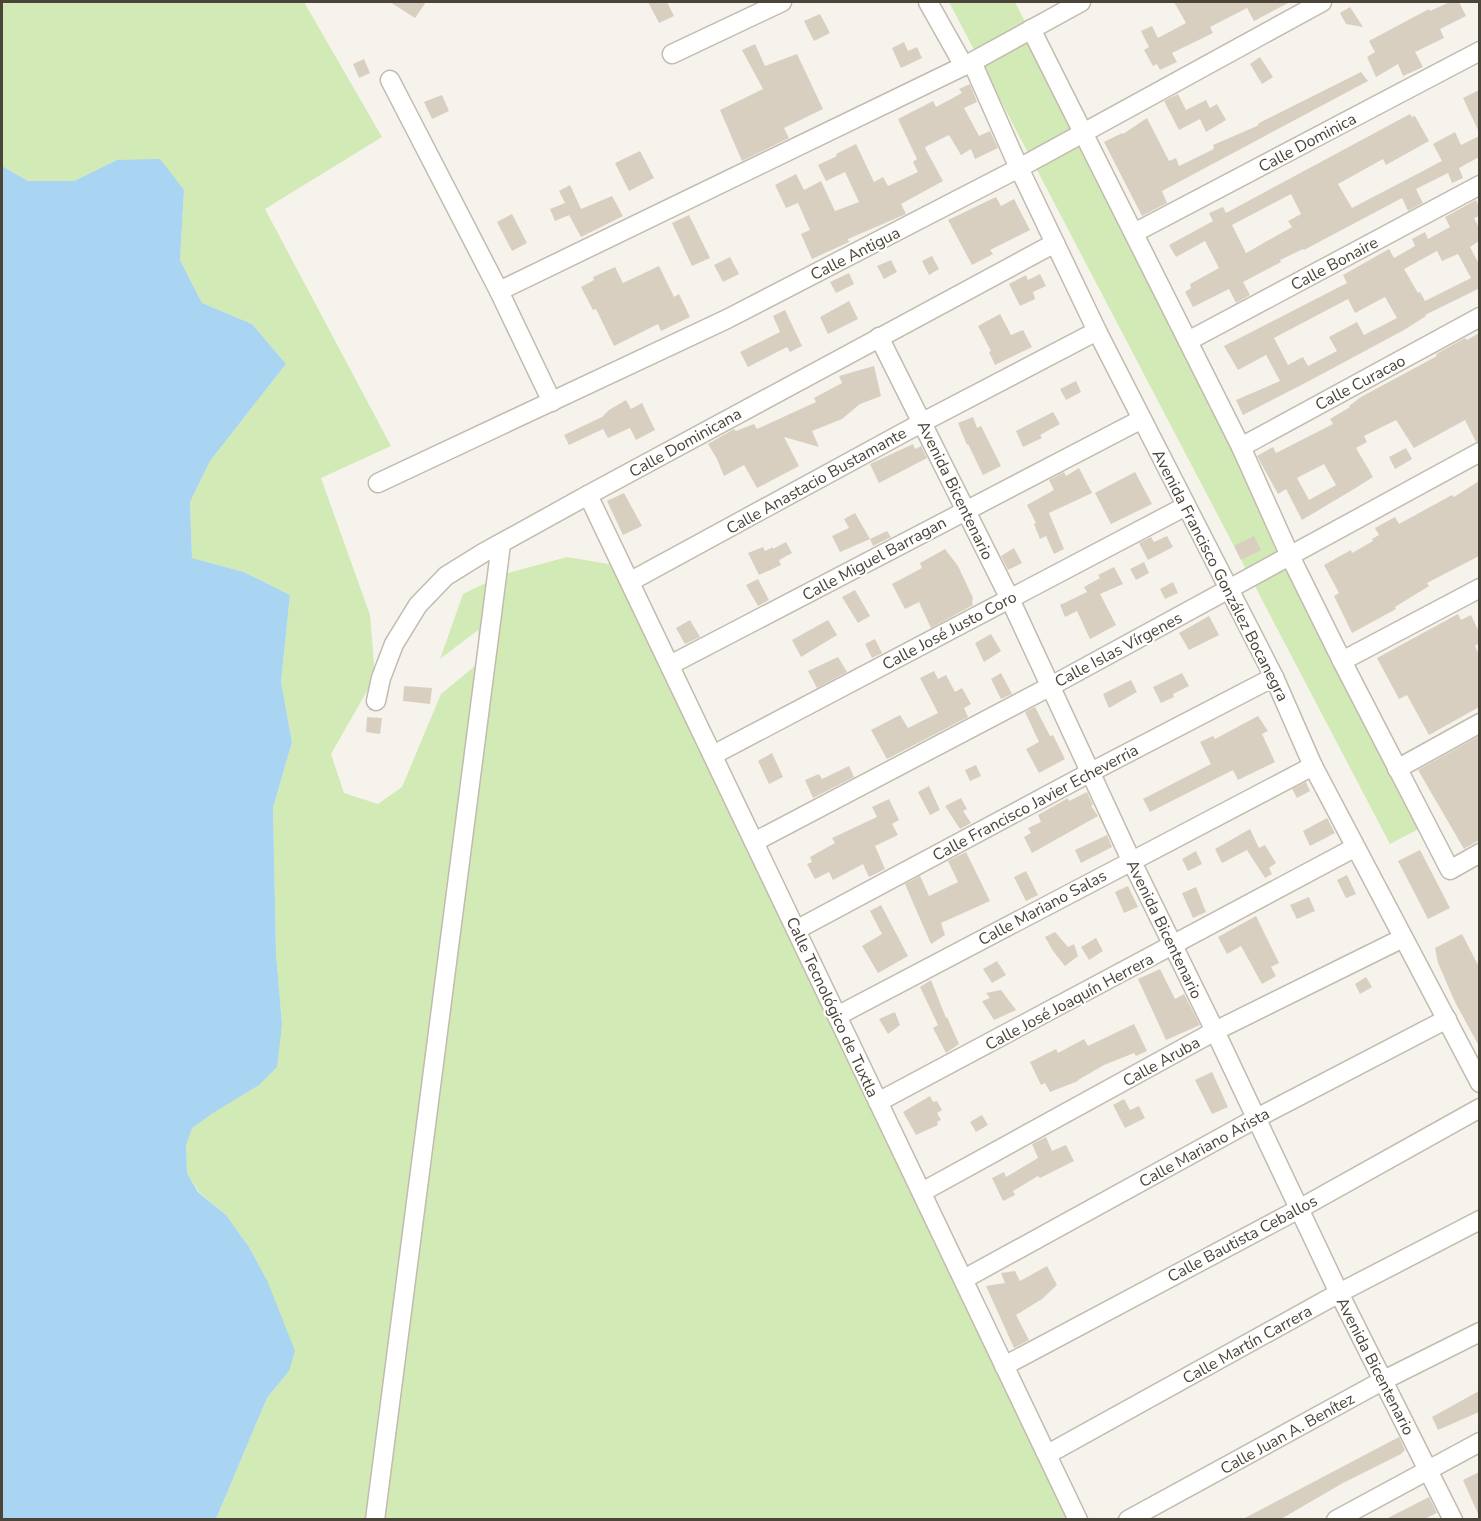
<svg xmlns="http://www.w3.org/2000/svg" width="1481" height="1521" font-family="'Nunito Sans',sans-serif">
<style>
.green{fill:#d2eab5}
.water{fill:#a9d4f2}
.building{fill:#d8cfc1;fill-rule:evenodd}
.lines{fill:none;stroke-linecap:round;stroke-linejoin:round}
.minor-casing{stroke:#c2bbae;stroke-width:21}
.minor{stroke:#fff;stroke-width:18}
.labels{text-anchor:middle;stroke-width:4.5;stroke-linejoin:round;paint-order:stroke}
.street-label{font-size:16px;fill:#4b4439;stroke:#fff}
</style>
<rect width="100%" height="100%" fill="#f6f3ec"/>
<!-- green -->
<g class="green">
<polygon points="2,2 304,2 382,137 265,209 391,446 321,478 370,615 375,677 331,754 344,793 378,804 402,787 441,694 481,661 478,630 440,659 463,594 504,574 567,557 615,565 1069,1519 216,1519 267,1398 289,1371 267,1280 249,1247 226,1215 199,1192 187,1173 186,1145 191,1128 213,1113 282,1024 276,953 273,808 292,742 281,682 290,595 244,572 192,558 190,502 210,461 286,364 252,324 202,303 180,260 184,190 117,160 74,181 28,181 2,166"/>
<polygon points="949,2 1015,2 1432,822 1390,844"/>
</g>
<!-- water -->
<polygon class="water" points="160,159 184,190 180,260 202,303 252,324 286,364 210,461 190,502 192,558 244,572 290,595 281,682 292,742 273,808 276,953 282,1024 277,1067 259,1085 213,1113 192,1128 186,1145 187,1173 198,1192 226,1215 249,1247 267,1280 295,1351 289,1371 267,1398 216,1519 2,1519 2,166 28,181 74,181 117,160"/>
<!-- building -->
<g class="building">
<polygon points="390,2 426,2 415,18"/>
<polygon points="648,2 667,2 674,16 659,23"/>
<polygon points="1174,2 1290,2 1254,21 1247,8 1210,27 1213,33 1172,53 1177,62 1160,70 1157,64 1153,66 1144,50 1149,47 1141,31 1152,26 1158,38 1186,23"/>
<polygon points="1450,2 1459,2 1466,16 1440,29 1444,38 1415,52 1423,67 1403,76 1398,64 1376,77 1367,57 1375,52 1369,41 1429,9 1430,11"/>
<polygon points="1350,7 1363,27 1346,24 1340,13"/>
<polygon points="820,14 830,33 814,41 804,21"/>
<polygon points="904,42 908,51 917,47 922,58 901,68 892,48"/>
<polygon points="755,44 765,66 797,54 823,109 784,128 789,138 742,161 720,110 763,89 742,50"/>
<polygon points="1260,57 1273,77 1262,84 1250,64"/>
<polygon points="364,59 370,73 359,78 353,64"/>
<polygon points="1361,72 1368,81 1162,191 1167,203 1142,216 1104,142 1122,133 1123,134 1147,118 1169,161 1176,158 1179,166 1212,150 1214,148 1213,145 1257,126 1259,123"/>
<polygon points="970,84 977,102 964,108 979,136 990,131 998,148 975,159 971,149 961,155 949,135 927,146 925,148 943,181 901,204 906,214 848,239 849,242 812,259 801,234 810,230 798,203 786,208 775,185 796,174 804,190 821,181 835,211 859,202 845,172 826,181 818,165 837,156 836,154 856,144 874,182 883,177 888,186 918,172 913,162 917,159 898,119 933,101 936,107 962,93 959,89"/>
<polygon points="1479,90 1479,132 1463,98"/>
<polygon points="1178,94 1186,110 1206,100 1210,108 1217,104 1226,120 1206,132 1200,119 1179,130 1164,101"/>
<polygon points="442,95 449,111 432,119 424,102"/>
<path d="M 1410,114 L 1412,117 L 1415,116 L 1429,141 L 1386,165 L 1383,159 L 1338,184 L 1352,208 L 1442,161 L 1433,144 L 1455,132 L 1461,145 L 1479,136 L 1479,157 L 1459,168 L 1463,178 L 1452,183 L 1448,173 L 1416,189 L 1423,203 L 1408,211 L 1402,198 L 1304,250 L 1303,249 L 1280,260 L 1281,262 L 1243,282 L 1250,295 L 1236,303 L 1229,289 L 1193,307 L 1185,292 L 1191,288 L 1190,284 L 1219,268 L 1205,241 L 1176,257 L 1169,245 L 1213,221 L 1209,213 L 1223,207 L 1226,213 ZM 1291,194 L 1301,214 L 1288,221 L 1292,227 L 1246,253 L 1232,225 Z"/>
<polygon points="640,151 654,178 629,191 615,163"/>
<polygon points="570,185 581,209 612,196 623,216 581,237 569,215 555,221 550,209 565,203 559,191"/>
<polygon points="996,197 1001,206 1014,199 1030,230 990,250 993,254 972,265 948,220"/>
<path d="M 1476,200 L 1479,207 L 1479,216 L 1474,218 L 1479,228 L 1479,241 L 1470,247 L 1479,264 L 1479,292 L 1478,289 L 1425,315 L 1426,316 L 1404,330 L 1309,381 L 1243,415 L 1236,400 L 1280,381 L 1266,355 L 1238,370 L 1224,346 L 1347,283 L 1343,275 L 1389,249 L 1394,258 L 1415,246 L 1412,239 L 1425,232 L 1428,239 L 1450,227 L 1445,217 ZM 1437,251 L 1442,261 L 1458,254 L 1471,278 L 1425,301 L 1420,292 L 1418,293 L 1404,269 ZM 1385,297 L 1397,318 L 1364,335 L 1357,322 L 1329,337 L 1337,351 L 1308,366 L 1303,357 L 1288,365 L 1274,338 L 1348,299 L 1355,313 Z"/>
<polygon points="512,214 527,243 512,251 497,222"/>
<polygon points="689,215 710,258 692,266 672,223"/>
<polygon points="932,256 939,269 929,275 922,261"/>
<polygon points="730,257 739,274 723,282 714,265"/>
<polygon points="891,260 897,272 884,279 877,266"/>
<polygon points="659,266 674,297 679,294 690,317 661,331 658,324 614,346 596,309 593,310 581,287 594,280 593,277 615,267 623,283"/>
<polygon points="849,273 854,284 836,293 830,282"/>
<polygon points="1040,274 1046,286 1033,292 1035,299 1020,306 1009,284 1026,275 1028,280"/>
<polygon points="849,301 858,319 828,334 820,317"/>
<polygon points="785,310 802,346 790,352 787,347 748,367 740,352 780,332 773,316"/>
<polygon points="1000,314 1011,335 1023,330 1032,347 995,365 989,352 991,351 978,326"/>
<path d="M 1479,333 L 1479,441 L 1476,442 L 1465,420 L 1414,448 L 1396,420 L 1364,436 L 1367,442 L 1356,448 L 1373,477 L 1354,489 L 1302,520 L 1286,489 L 1278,494 L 1257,456 L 1273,447 L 1276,453 L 1333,424 L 1330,419 L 1350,407 L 1349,406 L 1361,397 L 1437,356 L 1436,354 L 1465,338 L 1467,340 ZM 1324,464 L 1336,485 L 1309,500 L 1297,478 Z"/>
<polygon points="874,366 881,396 860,404 842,419 812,431 819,447 784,437 799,466 757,488 744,465 724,476 717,459 708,444 734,429 736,431 754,424 757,429 816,402 814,398 842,383 839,376"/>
<polygon points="1076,381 1081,392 1066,400 1060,389"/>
<polygon points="626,400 631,409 642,403 655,430 636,440 630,428 608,438 603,429 569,445 564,435 602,417 609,410"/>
<polygon points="1053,412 1060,424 1040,435 1042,438 1023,447 1016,431"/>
<polygon points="973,417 977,428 981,426 1001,466 983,475 968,444 967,445 958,423"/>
<polygon points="913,444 915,449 921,446 927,458 879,483 870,464"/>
<polygon points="1406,448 1412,459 1395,469 1389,457"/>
<polygon points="1079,468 1092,493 1049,513 1064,549 1054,554 1046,536 1040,539 1034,524 1036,523 1027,505 1054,490 1049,480 1064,472 1066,476"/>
<polygon points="1135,472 1152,504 1111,524 1095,493"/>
<polygon points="1479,481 1479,556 1427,583 1429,586 1395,607 1396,609 1352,633 1334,596 1339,593 1324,565 1351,550 1352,553 1373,541 1372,539 1379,535 1375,528 1395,517 1399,524 1452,495 1454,497"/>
<polygon points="624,493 642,526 623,535 607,501"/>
<polygon points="855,513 870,539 840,552 832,536 849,528 844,519"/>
<polygon points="887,531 891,537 873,546 870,539"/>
<polygon points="1167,536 1173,547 1148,560 1139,543 1151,537 1154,542"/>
<polygon points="1254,536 1261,550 1241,560 1234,546"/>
<polygon points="786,542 792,553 779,560 781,565 759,575 748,553 763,547 765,551 773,547 773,549"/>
<polygon points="1014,548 1022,563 1008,570 1001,556"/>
<polygon points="945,549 958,566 973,598 972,602 973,605 931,628 919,602 905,609 892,584 922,568 920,563"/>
<polygon points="1144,562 1149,573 1136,580 1130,569"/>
<polygon points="1114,567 1123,584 1100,594 1116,625 1090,639 1077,611 1065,617 1060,605 1087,592 1084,587 1100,578 1098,575"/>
<polygon points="758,579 769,600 758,606 746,585"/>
<polygon points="1173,582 1178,593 1165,599 1160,589"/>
<polygon points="855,590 870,616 858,623 842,597"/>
<polygon points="1458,614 1461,620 1471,615 1479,632 1479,643 1475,646 1479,655 1479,707 1429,735 1407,695 1399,699 1377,658"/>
<polygon points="1209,616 1219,635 1189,650 1179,633"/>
<polygon points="690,620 700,637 685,644 676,628"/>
<polygon points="828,620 837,635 801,657 792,640"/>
<polygon points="991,634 1001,651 984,662 975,643"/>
<polygon points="875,639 882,653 872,658 865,644"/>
<polygon points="838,657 847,672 817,688 808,671"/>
<polygon points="934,671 938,679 946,675 955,692 962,688 971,704 964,708 968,717 887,759 871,730 900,715 908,728 938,713 920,678"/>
<polygon points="1001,673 1012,694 1001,699 991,679"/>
<polygon points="1182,673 1189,686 1173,694 1174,697 1161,703 1153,687"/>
<polygon points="1131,680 1137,692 1109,708 1103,694"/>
<polygon points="404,686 432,688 430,704 403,701"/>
<polygon points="1035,707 1050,736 1053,735 1065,759 1039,773 1026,749 1039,742 1025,712"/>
<polygon points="1258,716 1268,731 1262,734 1275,762 1238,780 1233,770 1150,812 1143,799 1211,764 1200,742 1213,736 1215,739"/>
<polygon points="367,717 382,718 380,734 366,732"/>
<polygon points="1479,736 1479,840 1464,849 1418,770"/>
<polygon points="772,753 783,777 769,784 758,761"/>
<polygon points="976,765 981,776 970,781 965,770"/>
<polygon points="849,766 854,777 813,798 805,780 819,774 822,779"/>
<polygon points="1306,782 1310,791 1297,798 1292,789"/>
<polygon points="929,786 940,810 930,815 918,792"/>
<polygon points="1087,792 1093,805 1091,806 1098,816 1032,853 1024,837 1031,833 1028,828 1041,822 1038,815 1068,798 1069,801"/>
<polygon points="961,798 967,809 963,811 971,823 960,829 945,806"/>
<polygon points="889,799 899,820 892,824 898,835 875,846 885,869 869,877 863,864 833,880 829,872 815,879 807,864 812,862 810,857 835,843 832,838 877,817 872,807"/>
<polygon points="1327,818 1335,833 1310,846 1303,831"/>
<polygon points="1250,829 1259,848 1265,845 1276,863 1269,868 1272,874 1265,878 1247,850 1222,863 1215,849"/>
<polygon points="1107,835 1112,847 1081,863 1075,850"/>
<polygon points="1420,850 1450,908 1428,919 1398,861"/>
<polygon points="1196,851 1202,864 1188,871 1182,859"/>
<polygon points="966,852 990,901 941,923 945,935 931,944 905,884 920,876 929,896 958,882 948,861"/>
<polygon points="1026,871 1038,895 1026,901 1014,877"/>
<polygon points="1347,875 1356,894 1346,898 1337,880"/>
<polygon points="1128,886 1138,907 1124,913 1115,892"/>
<polygon points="1196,887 1206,912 1193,918 1182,893"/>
<polygon points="1309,897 1315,911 1297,919 1290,905"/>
<polygon points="881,905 908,956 878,973 862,946 882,934 870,911"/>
<polygon points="1256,916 1279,963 1271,967 1276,976 1262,984 1241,946 1227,954 1218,937"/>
<polygon points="1055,932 1068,947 1074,944 1078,956 1065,966 1053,951 1045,937"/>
<polygon points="1462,934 1479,967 1479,1046 1455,1002 1438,963 1435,948"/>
<polygon points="1096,938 1103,951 1089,960 1081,947"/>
<polygon points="997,961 1006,975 992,983 983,969"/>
<polygon points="1160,969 1175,999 1184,994 1200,1025 1166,1040 1138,979"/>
<polygon points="1366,977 1372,987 1360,994 1355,984"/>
<polygon points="931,980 946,1018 947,1017 959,1044 946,1053 933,1028 938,1025 920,987"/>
<polygon points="1001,990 1016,1010 994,1020 982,1001 990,998 986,993"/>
<polygon points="895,1012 900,1025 888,1034 879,1019"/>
<polygon points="1134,1024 1147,1051 1136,1056 1134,1053 1104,1065 1078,1080 1078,1081 1050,1092 1045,1083 1041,1085 1030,1062 1056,1049 1058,1053 1084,1039 1088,1046"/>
<polygon points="1212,1072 1228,1107 1212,1114 1195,1080"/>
<polygon points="930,1096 933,1102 937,1101 942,1110 937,1113 941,1120 937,1122 938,1125 916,1135 903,1112"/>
<polygon points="1124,1099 1130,1110 1139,1106 1145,1118 1125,1128 1113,1105"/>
<polygon points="982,1115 988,1125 976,1132 970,1122"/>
<polygon points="1046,1137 1052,1151 1066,1145 1074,1161 1040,1178 1038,1176 1013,1191 1015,1195 1003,1201 992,1178 1004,1172 1006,1177 1038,1158 1032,1144"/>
<polygon points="1047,1266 1057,1285 1042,1299 1016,1315 1029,1340 1014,1348 986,1286 1005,1283 1001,1273 1015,1271 1020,1281"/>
<polygon points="1479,1391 1479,1412 1438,1430 1432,1417"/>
<polygon points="1399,1437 1405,1450 1401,1454 1343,1483 1286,1516 1279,1520 1241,1520"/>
<polygon points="1479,1472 1479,1516 1463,1480"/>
<polygon points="1429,1497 1437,1513 1422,1520 1384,1520"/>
</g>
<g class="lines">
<defs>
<g id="minor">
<polyline points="928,2 964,66"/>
<polyline points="1031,29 1241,447 1290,556 1342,661 1450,870 1480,853"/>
<polyline points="672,54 782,2"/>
<polyline points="972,62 1019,168 1097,331 1274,677 1313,766 1480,1083"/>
<polyline points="390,80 499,291 552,402"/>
<polyline points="1134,233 1480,51"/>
<polyline points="499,291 972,62 1081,2"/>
<polyline points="879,337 1009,597 1131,860 1215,1031 1339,1293 1453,1520"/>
<polyline points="1188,341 1480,185"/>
<polyline points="1241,447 1480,317"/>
<polyline points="378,483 727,319 1019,168 1322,2"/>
<polyline points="588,495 1078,1520"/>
<polyline points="631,581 923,422 1097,331"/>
<polyline points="1342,661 1480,588"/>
<polyline points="670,665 1142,419"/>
<polyline points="376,701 381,678 394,644 418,605 446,576 483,553 588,495 1055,243"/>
<polyline points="713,755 1186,506"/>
<polyline points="1397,769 1480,723"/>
<polyline points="754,842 1051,686 1480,452"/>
<polyline points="796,930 1091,772 1274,677"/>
<polyline points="837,1016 1313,766"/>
<polyline points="878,1102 1354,848"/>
<polyline points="922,1192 1215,1031 1403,938"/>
<polyline points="964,1279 1255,1119 1447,1019"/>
<polyline points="1004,1366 1299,1209 1480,1108"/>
<polyline points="1048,1454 1339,1293 1480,1220"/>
<polyline points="375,1520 501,544"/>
<polyline points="1128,1520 1382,1381 1480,1332"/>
<polyline points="1336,1520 1480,1442"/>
</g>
</defs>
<!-- minor casing -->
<use href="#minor" class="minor-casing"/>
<!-- minor -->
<use href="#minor" class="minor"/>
</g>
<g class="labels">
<!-- street labels -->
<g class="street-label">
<text transform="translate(1307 142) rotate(-28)" y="6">Calle Dominica</text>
<text transform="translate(855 253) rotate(-27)" y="6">Calle Antigua</text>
<text transform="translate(1334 263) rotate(-28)" y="6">Calle Bonaire</text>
<text transform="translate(1360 382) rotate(-28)" y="6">Calle Curacao</text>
<text transform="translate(685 442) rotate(-29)" y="6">Calle Dominicana</text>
<text transform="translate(816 480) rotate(-29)" y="6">Calle Anastacio Bustamante</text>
<text transform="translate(956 490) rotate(64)" y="6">Avenida Bicentenario</text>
<text transform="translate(874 558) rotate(-28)" y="6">Calle Miguel Barragan</text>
<text transform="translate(1221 575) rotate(63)" y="6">Avenida Francisco González Bocanegra</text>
<text transform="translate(949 630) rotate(-28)" y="6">Calle José Justo Coro</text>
<text transform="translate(1118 649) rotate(-28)" y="6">Calle Islas Vírgenes</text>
<text transform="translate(1035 802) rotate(-28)" y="6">Calle Francisco Javier Echeverria</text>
<text transform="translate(1042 907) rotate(-28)" y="6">Calle Mariano Salas</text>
<text transform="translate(1165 929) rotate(64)" y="6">Avenida Bicentenario</text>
<text transform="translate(1069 1001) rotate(-28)" y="6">Calle José Joaquín Herrera</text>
<text transform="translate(833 1007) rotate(65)" y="6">Calle Tecnológico de Tuxtla</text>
<text transform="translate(1161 1061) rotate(-29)" y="6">Calle Aruba</text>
<text transform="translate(1204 1147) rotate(-29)" y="6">Calle Mariano Arista</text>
<text transform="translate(1242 1238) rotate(-28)" y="6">Calle Bautista Ceballos</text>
<text transform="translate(1247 1344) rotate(-29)" y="6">Calle Martín Carrera</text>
<text transform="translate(1376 1366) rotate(63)" y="6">Avenida Bicentenario</text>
<text transform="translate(1287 1433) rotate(-29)" y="6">Calle Juan A. Benítez</text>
</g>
</g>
<!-- border -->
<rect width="1481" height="1521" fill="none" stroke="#4b4439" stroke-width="6"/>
</svg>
